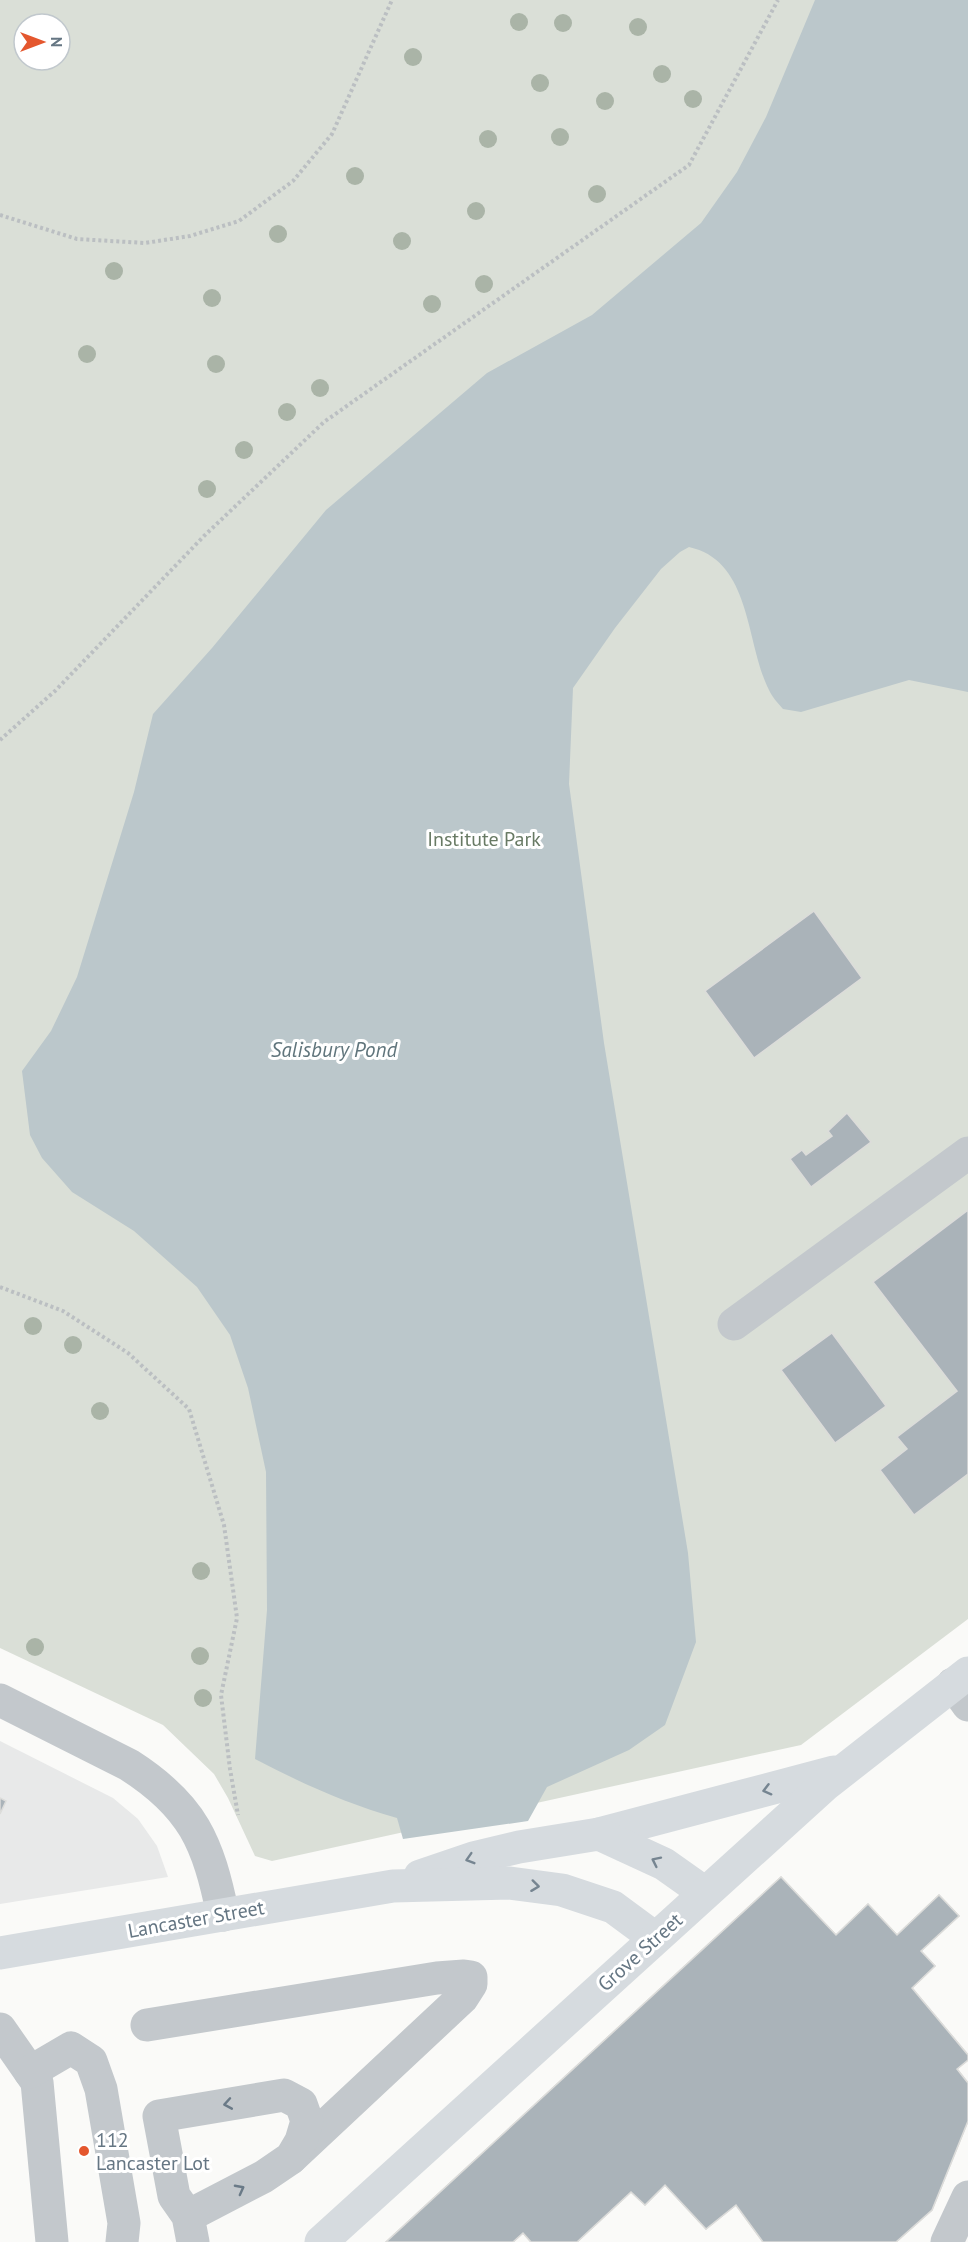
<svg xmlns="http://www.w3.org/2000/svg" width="968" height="2242" font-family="'PT Sans',sans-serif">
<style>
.built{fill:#e8e9e9}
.green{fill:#dadfd7;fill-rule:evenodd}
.water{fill:#bbc7cb}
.building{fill:#aab3b9;stroke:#dcdcda;stroke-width:1.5}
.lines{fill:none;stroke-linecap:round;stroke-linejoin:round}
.path{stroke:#bbbfc2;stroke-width:4;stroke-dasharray:3 3;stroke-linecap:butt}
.minor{stroke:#c3c8cc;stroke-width:33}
.major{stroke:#d6dbdf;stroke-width:33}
.tree{fill:#aab4a7}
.oneway{stroke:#768591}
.oneway2{stroke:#6a7a87}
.poi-dot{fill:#e4572e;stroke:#fff;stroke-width:2}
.labels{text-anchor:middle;stroke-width:6;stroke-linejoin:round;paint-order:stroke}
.park-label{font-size:20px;fill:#687a64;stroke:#fff}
.street-label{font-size:20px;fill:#657683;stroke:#fff}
.poi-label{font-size:20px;fill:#657683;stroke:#fff;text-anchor:start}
.water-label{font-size:21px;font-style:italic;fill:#60757c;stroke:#fff}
</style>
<rect width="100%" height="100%" fill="#fafaf8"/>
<!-- built -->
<polygon class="built" points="0,1741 113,1798 138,1819 157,1846 168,1877 0,1904"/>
<!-- green -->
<path class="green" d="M 0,0 L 968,0 L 968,1619 L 801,1745 L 272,1861 L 255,1856 L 228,1798 L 214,1774 L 163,1725 L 0,1648 ZM 24,24 L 60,24 L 60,60 L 24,60 Z"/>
<!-- water -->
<path class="water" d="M 815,0 L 968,0 L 968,692 L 909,680 L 801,712 L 783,709 C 778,703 772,697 769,690 C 745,642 752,561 689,547 L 680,552 L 661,569 L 615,628 L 573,688 L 569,784 L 604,1043 L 688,1553 L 696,1642 L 665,1725 L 629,1750 L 547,1787 L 528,1821 L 403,1839 L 397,1818 C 347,1804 301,1783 255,1759 L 267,1610 L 266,1472 L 248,1388 L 230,1335 L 197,1287 L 134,1231 L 72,1192 L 42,1158 L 30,1135 L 22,1071 L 51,1031 L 77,977 L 134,792 L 153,714 L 212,648 L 326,510 L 487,373 L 592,315 L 701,223 L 737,172 L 766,117 Z"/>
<!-- building -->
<g class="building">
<polygon points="814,911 862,978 754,1058 705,991"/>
<polygon points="847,1113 871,1142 811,1187 790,1159 802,1150 806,1155 832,1136 828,1131"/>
<polygon points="968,1210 968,1474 914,1515 880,1470 907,1449 897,1437 957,1391 873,1282"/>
<polygon points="832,1333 886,1406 835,1443 781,1370"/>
<polygon points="0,1798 6,1801 0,1814"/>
<polygon points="781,1877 836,1935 868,1904 897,1935 939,1895 959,1916 921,1951 935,1966 912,1988 968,2055 968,2060 957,2069 968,2083 968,2121 932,2210 896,2242 763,2242 736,2205 706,2229 665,2185 645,2205 631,2192 577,2242 531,2242 523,2233 513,2242 386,2242"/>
<polygon points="781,1877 836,1935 868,1904 897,1935 939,1895 959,1916 921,1951 935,1966 912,1988 968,2055 968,2060 957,2069 968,2083 968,2121 932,2210 896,2242 763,2242 736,2205 706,2229 665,2185 645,2205 631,2192 577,2242 531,2242 523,2233 513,2242 386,2242"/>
</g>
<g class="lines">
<!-- path -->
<g class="path">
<polyline points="0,215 77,239 145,243 190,236 239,221 293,181 332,134 392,0"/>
<polyline points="0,740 55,691 204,536 324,422 689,165 778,0"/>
<polyline points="0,1287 63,1311 128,1353 189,1409 224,1525 237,1618 221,1695 230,1769 238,1815"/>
</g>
<!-- minor -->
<g class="minor">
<polyline points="734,1324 968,1153"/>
<polyline points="953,1684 968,1705"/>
<path d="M 0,1700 L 129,1765 C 193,1806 208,1842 223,1915"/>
<polyline points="147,2025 437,1978 464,1976 471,1977 471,1984 462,1998 291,2158"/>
<polyline points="0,2029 37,2082 52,2242"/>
<polyline points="30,2072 71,2048 91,2061 101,2089 124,2223 122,2242"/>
<polyline points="188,2216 263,2177 291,2158 301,2141 307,2121 301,2104 284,2095 159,2116 174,2196 188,2216 193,2242"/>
<polyline points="947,2242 968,2197"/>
</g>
<!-- major -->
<g class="major">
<polyline points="599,1834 834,1772"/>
<polyline points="420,1876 473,1858 519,1847 599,1834 664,1864 705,1893"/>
<polyline points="0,1953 393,1886 510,1883 562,1890 613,1907 655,1938"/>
<polyline points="321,2242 825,1785 968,1673"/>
</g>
</g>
<!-- trees -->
<g class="tree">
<circle cx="519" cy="22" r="9"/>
<circle cx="563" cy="23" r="9"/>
<circle cx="638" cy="27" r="9"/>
<circle cx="413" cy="57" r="9"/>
<circle cx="662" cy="74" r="9"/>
<circle cx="540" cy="83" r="9"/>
<circle cx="693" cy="99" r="9"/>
<circle cx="605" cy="101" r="9"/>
<circle cx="560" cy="137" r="9"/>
<circle cx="488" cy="139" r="9"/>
<circle cx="355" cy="176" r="9"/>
<circle cx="597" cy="194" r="9"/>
<circle cx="476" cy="211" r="9"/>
<circle cx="278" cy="234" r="9"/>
<circle cx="402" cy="241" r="9"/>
<circle cx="114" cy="271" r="9"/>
<circle cx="484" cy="284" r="9"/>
<circle cx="212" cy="298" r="9"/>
<circle cx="432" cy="304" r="9"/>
<circle cx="87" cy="354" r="9"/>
<circle cx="216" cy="364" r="9"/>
<circle cx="320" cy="388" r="9"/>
<circle cx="287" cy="412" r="9"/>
<circle cx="244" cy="450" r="9"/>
<circle cx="207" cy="489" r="9"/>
<circle cx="33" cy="1326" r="9"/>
<circle cx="73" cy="1345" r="9"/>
<circle cx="100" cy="1411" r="9"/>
<circle cx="201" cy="1571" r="9"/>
<circle cx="35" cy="1647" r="9"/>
<circle cx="200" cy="1656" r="9"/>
<circle cx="203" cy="1698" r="9"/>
</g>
<!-- one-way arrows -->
<defs><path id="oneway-chevron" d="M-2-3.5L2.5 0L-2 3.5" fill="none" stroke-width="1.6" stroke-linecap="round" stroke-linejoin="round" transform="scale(1.5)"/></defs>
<g class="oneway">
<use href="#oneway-chevron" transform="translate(767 1790) rotate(165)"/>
<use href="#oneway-chevron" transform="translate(470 1859) rotate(163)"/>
<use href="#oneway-chevron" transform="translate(656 1861) rotate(-154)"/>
<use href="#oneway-chevron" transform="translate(535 1886) rotate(7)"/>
</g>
<g class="oneway2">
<use href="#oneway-chevron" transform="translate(228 2104) rotate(170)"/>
<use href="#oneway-chevron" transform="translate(240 2189) rotate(-28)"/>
</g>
<!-- markers -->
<circle class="poi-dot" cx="84" cy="2151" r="6"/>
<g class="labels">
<!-- park labels -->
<g class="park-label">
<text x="484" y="846">Institute Park</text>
</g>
<!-- street labels -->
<g class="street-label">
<text transform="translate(196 1919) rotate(-10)" y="7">Lancaster Street</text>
<text transform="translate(640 1952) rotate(-42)" y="7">Grove Street</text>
</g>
<!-- poi labels -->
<g class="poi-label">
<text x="96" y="2147">112<tspan x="96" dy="23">Lancaster Lot</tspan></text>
</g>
<!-- water labels -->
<g class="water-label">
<text x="334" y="1057">Salisbury Pond</text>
</g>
</g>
<!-- north arrow -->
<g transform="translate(42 42) rotate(90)"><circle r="28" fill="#ffffff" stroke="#c1c8cd" stroke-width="1.5"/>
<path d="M0-4.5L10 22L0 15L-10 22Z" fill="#e4572e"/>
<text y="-9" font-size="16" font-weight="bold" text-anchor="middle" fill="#657683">N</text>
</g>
</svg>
